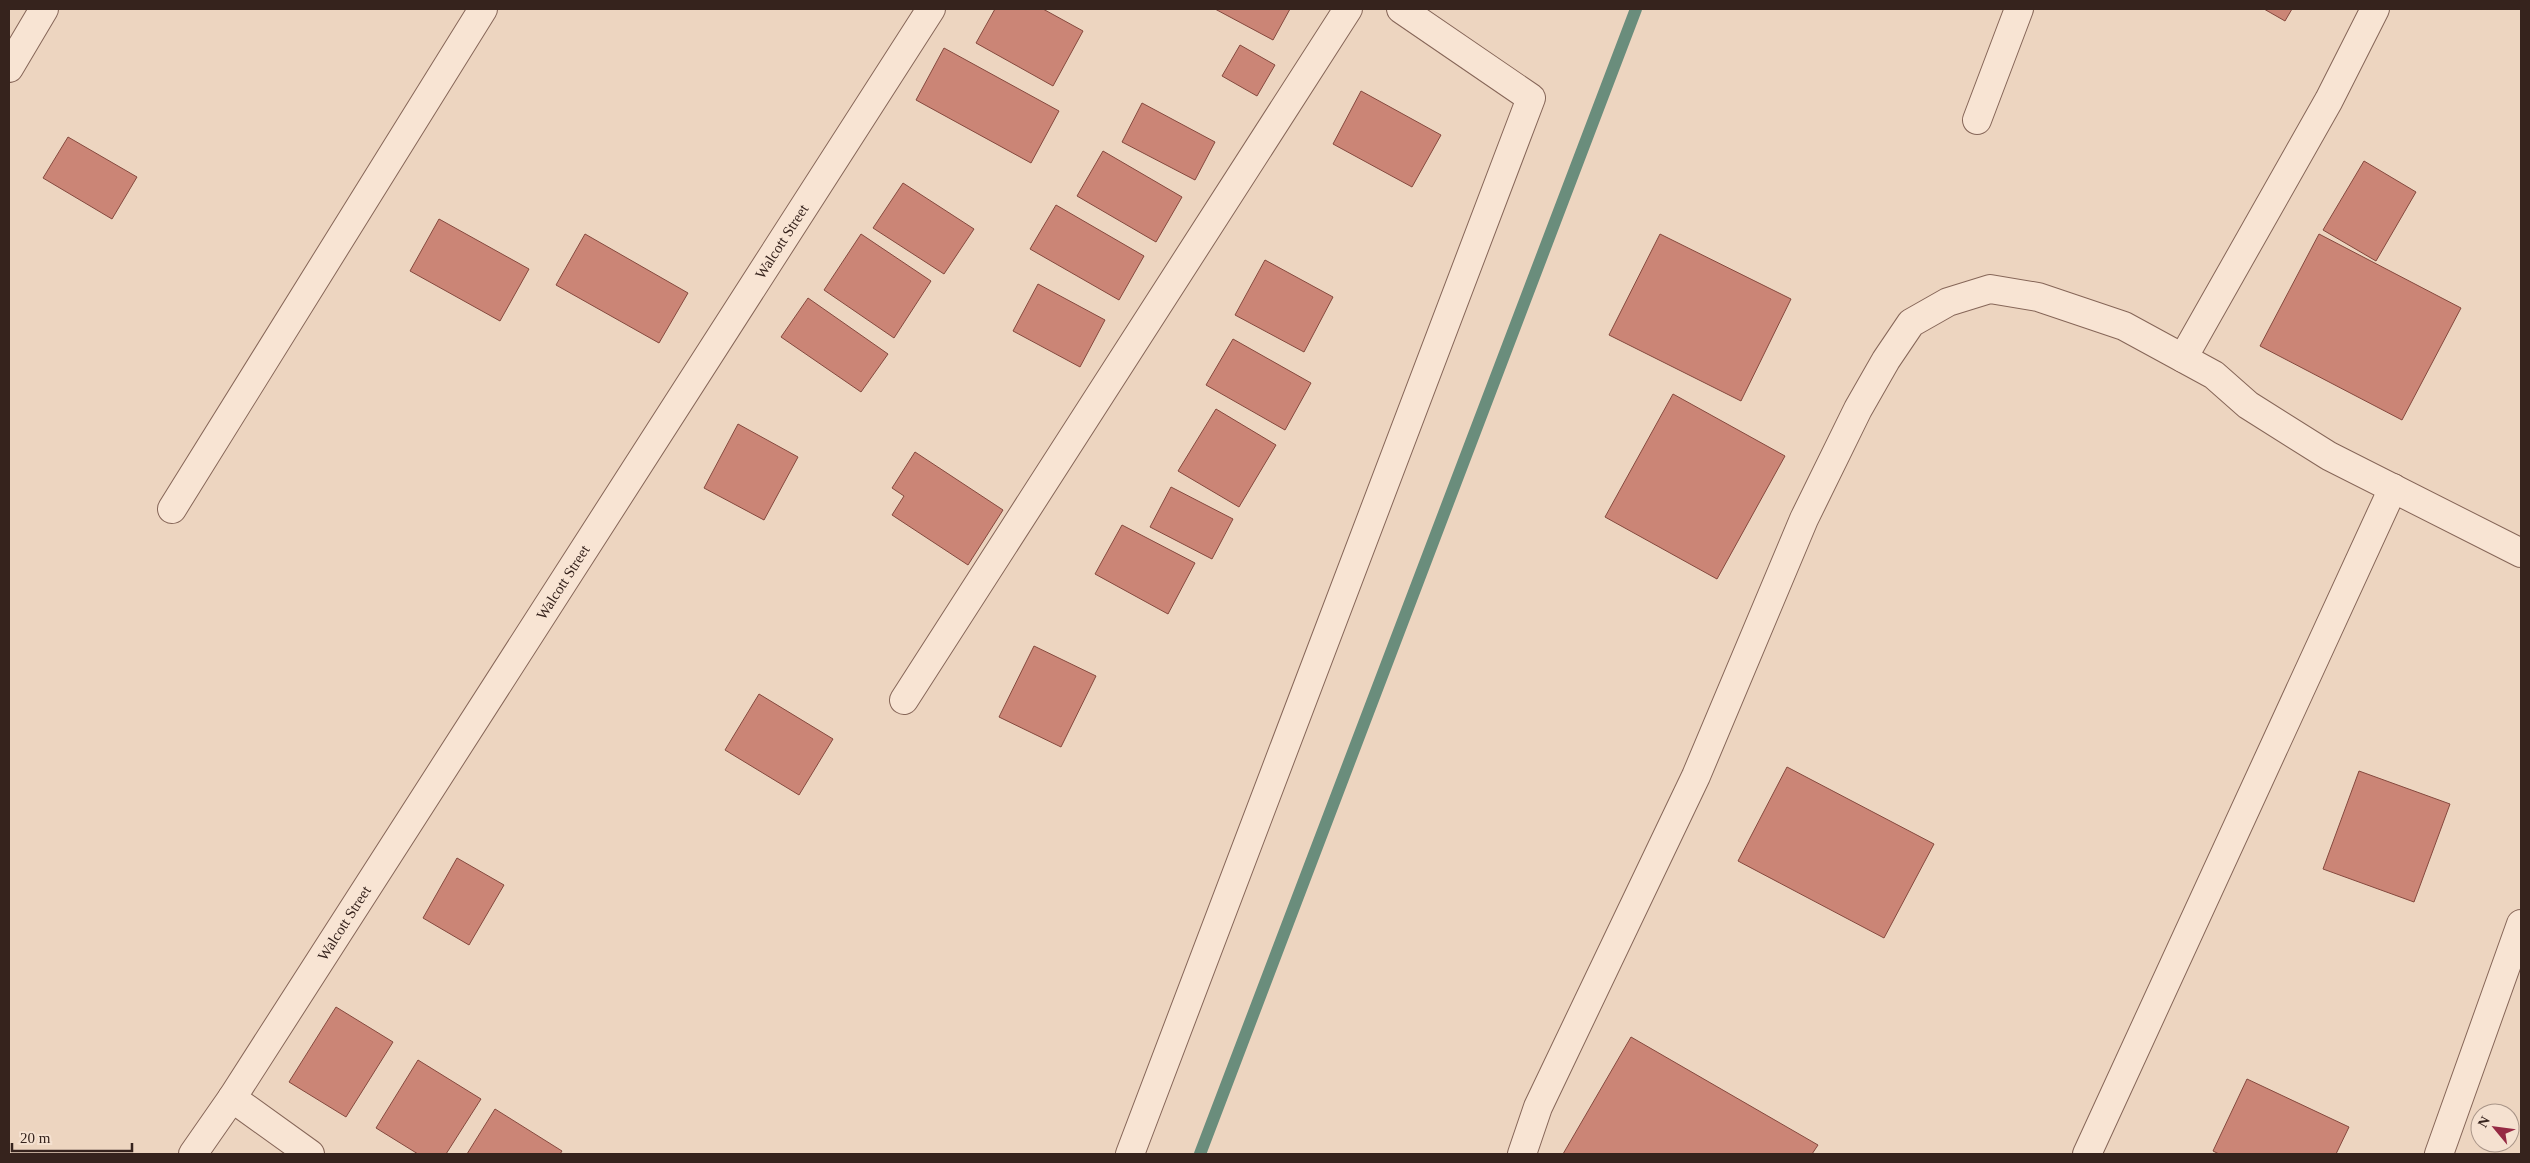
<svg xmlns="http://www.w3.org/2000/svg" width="2530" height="1163" font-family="'Times New Roman',serif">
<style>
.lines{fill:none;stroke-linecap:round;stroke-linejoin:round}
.stream{stroke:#6a8d7c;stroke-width:12}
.building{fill:#cb8576;stroke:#85493e}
.minor-casing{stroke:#866658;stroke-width:30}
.minor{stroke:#f8e4d3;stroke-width:28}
.labels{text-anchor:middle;stroke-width:5;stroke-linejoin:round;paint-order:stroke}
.street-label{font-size:15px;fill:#36231d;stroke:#f5e1d0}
</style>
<rect width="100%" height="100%" fill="#edd5c0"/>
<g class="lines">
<!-- stream -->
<polyline class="stream" points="1200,1154 1636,9"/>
</g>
<!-- building -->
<g class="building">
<polygon points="995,9 1043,9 1083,31 1053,86 976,43"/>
<polygon points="1215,9 1290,9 1273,40"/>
<polygon points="2264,9 2292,9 2285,21"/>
<polygon points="1240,45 1275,65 1257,96 1222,76"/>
<polygon points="944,48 1059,111 1031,163 916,100"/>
<polygon points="1361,91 1441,135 1412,187 1333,144"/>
<polygon points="1142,103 1215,142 1195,180 1122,142"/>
<polygon points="68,137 137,177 112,219 43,178"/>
<polygon points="1103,151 1182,197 1156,242 1077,196"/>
<polygon points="2364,161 2416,192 2376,261 2323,230"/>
<polygon points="903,183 974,229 944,274 873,228"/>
<polygon points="1056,205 1144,256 1119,300 1030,249"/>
<polygon points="439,219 529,269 500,321 410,271"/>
<polygon points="585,234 688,293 659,343 556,285"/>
<polygon points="861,234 931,281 894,338 824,290"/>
<polygon points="1660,234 1791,299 1741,401 1609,335"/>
<polygon points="2319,234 2461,308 2402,420 2260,346"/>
<polygon points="1265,260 1333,297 1304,352 1235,315"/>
<polygon points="1038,284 1105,320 1080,367 1013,331"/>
<polygon points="808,298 888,354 861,392 781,337"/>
<polygon points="1233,339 1311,383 1285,430 1206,385"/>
<polygon points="1673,394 1785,456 1717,579 1605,517"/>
<polygon points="1216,409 1276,445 1239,507 1178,471"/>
<polygon points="738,424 798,457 764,520 704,488"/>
<polygon points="915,452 1003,510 968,565 892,515 904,496 892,488"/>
<polygon points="1171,487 1233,519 1212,559 1150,527"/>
<polygon points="1122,525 1195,563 1168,614 1095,574"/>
<polygon points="1034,646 1096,676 1061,747 999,717"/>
<polygon points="759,694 833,739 799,795 725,750"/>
<polygon points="1787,767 1934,844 1884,938 1738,861"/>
<polygon points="2359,771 2450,804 2414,902 2323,869"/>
<polygon points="457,858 504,885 469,945 423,918"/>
<polygon points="336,1007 393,1042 346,1117 289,1082"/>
<polygon points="1631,1037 1818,1145 1812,1154 1563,1154"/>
<polygon points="418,1060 481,1099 446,1154 418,1154 376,1128"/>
<polygon points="2247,1079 2349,1127 2336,1154 2219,1154 2213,1151"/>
<polygon points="495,1109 562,1151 560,1154 467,1154"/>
</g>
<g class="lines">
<defs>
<g id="minor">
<polyline points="9,68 44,9"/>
<polyline points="1977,120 2019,9"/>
<polyline points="2183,358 2329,100 2375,9"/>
<polyline points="172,509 483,9"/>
<polyline points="904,700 1348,9"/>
<polyline points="232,1098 310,1154"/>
<path id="s1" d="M 193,1154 L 232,1098 L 931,9"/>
<polyline points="1130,1154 1531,98 1401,9"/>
<polyline points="1522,1154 1538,1107 1696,776 1804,519 1858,409 1886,360 1911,323 1948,302 1990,289 2038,297 2124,326 2214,375 2248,405 2329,456 2521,553"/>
<polyline points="2087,1154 2393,488"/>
<polyline points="2439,1154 2521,924"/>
</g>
</defs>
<!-- minor casing -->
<use href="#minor" class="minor-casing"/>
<!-- minor -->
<use href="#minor" class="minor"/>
</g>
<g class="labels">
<!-- street labels -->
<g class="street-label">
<text dy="5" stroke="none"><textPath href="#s1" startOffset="1086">Walcott Street</textPath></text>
<text dy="5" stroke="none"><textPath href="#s1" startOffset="681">Walcott Street</textPath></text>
<text dy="5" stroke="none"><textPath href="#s1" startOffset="276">Walcott Street</textPath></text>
</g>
</g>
<!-- border -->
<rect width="2530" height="1163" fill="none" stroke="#36231d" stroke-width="20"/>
<!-- north arrow -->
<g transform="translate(2495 1128) rotate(299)"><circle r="24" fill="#f5e1d0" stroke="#a99588"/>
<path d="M0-4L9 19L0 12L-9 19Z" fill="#952943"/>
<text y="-8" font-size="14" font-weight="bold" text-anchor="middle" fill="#36231d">N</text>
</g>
<!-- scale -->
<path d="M12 1143v8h120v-8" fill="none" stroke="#36231d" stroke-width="2.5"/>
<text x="20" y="1143" font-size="15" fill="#36231d" stroke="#f5e1d0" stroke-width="4" paint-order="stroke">20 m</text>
</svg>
